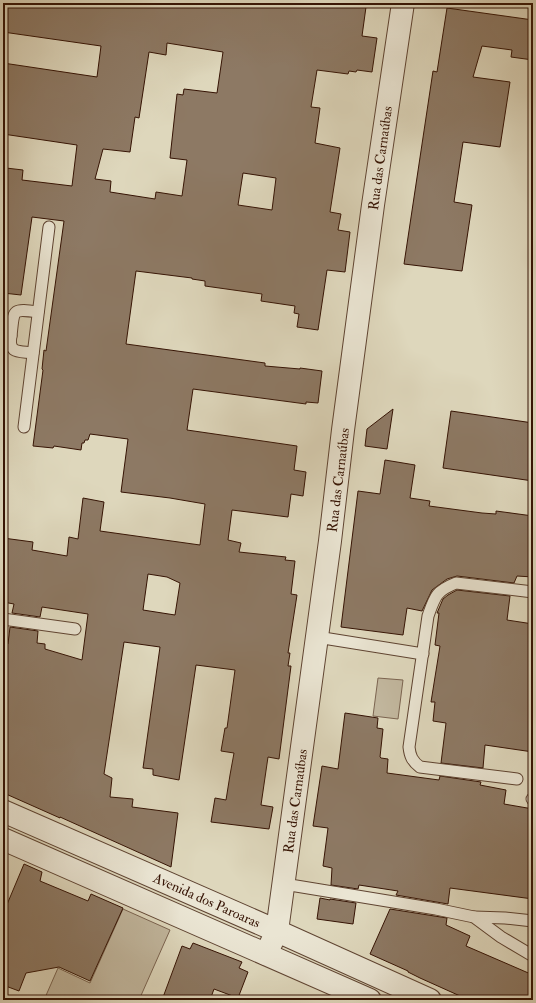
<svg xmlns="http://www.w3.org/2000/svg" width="536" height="1003" font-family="'IM FELL Double Pica',serif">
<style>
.green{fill:#c1b69d;stroke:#7b6450}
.building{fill:#8d7964;stroke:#351304;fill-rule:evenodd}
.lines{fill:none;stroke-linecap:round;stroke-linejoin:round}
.lane-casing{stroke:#5f4432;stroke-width:13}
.street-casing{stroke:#5f4432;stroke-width:24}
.lane{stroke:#eae5d3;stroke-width:11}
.street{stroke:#eae5d3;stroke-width:22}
.labels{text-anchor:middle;stroke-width:3;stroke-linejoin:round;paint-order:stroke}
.street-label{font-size:14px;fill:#351304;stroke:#eae5d3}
</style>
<rect width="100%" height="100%" fill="#ded7bc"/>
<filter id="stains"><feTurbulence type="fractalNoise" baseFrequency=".005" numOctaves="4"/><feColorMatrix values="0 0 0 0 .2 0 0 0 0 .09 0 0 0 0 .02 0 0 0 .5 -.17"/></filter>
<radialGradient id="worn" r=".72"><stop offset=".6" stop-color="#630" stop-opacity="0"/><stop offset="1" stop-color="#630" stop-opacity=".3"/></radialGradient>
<!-- green -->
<g class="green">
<polygon points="378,678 403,680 398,719 373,716"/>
<polygon points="123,909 170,930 139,1000 44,1000 58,968 90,983"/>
</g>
<!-- building -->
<g class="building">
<path d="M 3,3 L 351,3 L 351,5 L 366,7 L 362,36 L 377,38 L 372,72 L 357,70 L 356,72 L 349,71 L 348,74 L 317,70 L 311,107 L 320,108 L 315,143 L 340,148 L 330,212 L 341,214 L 338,230 L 350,232 L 345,272 L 327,270 L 318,330 L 297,327 L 299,314 L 294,313 L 295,306 L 261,301 L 262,294 L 205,286 L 205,281 L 192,279 L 192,278 L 136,271 L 126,344 L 265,363 L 265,366 L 300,369 L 300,368 L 322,371 L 318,403 L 306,402 L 306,404 L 193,389 L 187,430 L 297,446 L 294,470 L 306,472 L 303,496 L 291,494 L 288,517 L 232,510 L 228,540 L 241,543 L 239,552 L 286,557 L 285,560 L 295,561 L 291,594 L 297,595 L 288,653 L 290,653 L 288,666 L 291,666 L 279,759 L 268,757 L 261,805 L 273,807 L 269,829 L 211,822 L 215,798 L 226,800 L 230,775 L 234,753 L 221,751 L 225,728 L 227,728 L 235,670 L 196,665 L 179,780 L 153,775 L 153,769 L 143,768 L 160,647 L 124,642 L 104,774 L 112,778 L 110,797 L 133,799 L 132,807 L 178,813 L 171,867 L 60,817 L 60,818 L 6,794 L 7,789 L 3,788 L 3,644 L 8,644 L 10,627 L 38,631 L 37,643 L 45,644 L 45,649 L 82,660 L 88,614 L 42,607 L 40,617 L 12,613 L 14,604 L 3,602 L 3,538 L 33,542 L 32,550 L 67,556 L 69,537 L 78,539 L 83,498 L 104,502 L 100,531 L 200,545 L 205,504 L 170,498 L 121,492 L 128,439 L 90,434 L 88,440 L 85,440 L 84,443 L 82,443 L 81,450 L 54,446 L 53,448 L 33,446 L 43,370 L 42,369 L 44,350 L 46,351 L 64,221 L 32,217 L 21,295 L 3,293 L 3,185 L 6,168 L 23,170 L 22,180 L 72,186 L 77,145 L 3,134 L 3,63 L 97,77 L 101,46 L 3,32 ZM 167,43 L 223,52 L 217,93 L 184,89 L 183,95 L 177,94 L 170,158 L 187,160 L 182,196 L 156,192 L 155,199 L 110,192 L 111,181 L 95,179 L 103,149 L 130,152 L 135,117 L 139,118 L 149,52 L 166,55 ZM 243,173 L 276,178 L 272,210 L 238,205 ZM 148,574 L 167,577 L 180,583 L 175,615 L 143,610 Z"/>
<polygon points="447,8 533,20 533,60 511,57 512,50 482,46 473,77 510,82 500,147 463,142 454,202 472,205 462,271 404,264 433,71 437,72"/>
<polygon points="393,409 387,449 365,446 367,429"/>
<polygon points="451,411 533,423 533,481 443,468"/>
<polygon points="385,460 415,465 410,498 430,501 429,506 482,513 496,514 496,511 533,516 533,577 517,576 514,583 457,576 447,579 432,590 422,611 407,608 403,635 341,627 358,491 380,494"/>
<polygon points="457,590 510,596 507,620 533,624 533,752 485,745 483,768 441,763 446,723 433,721 435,702 431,702 440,646 435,645 439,613 437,613 443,599 448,595"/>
<polygon points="345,713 378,718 377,728 383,729 380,757 381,758 388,759 387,773 439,780 440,776 481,782 480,785 506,790 504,804 533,809 533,899 450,888 448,904 396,895 398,891 359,885 358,889 331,885 332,868 323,866 328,828 313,826 322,766 338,769"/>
<polygon points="24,864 42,872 40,881 88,901 91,894 123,908 90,981 59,967 26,973 19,991 3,985 3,914"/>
<polygon points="320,898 330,900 330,899 356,903 353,924 317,919"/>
<polygon points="390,909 447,918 446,925 470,936 466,946 533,975 533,1000 469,1000 420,978 408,972 408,971 370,954"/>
<polygon points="193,943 242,962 239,968 248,972 238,998 214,989 210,1000 162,1000 182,946 190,949"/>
</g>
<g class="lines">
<defs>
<g id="lane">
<path d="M 3,335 L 11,336 C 14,310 11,308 38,312"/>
<path d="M 11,336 C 8,354 19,351 33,353"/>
<polyline points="24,427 49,227"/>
<polyline points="3,619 75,629"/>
<polyline points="317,637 423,654"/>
<path d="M 517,779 L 420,767 C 412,761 410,756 409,747 L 428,616 C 435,596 436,591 456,583 L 533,592"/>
<polyline points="532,799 533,799"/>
<polyline points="284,884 436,909 474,917 501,937 533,956"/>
<polyline points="474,917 505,918 533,921"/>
</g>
<g id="street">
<polyline points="3,811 277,931 430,1000"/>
<polyline points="3,839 370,1000"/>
<polyline points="266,954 277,931 330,541 343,430 373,205 403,3"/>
</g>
</defs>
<!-- lane casing -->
<use href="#lane" class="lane-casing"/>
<!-- street casing -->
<use href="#street" class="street-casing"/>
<!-- lane -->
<use href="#lane" class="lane"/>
<!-- street -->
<use href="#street" class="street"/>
</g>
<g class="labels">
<!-- street labels -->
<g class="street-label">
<text transform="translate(380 158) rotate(-82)" y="5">Rua das Carnaúbas</text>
<text transform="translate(338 480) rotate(-83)" y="5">Rua das Carnaúbas</text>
<text transform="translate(295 801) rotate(-82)" y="5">Rua das Carnaúbas</text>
<text transform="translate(207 900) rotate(24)" y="5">Avenida dos Paroaras</text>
</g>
</g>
<!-- margin -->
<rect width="536" height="1003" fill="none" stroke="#ded7bc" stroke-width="16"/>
<rect x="4" y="4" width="528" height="995" fill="none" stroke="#351304" stroke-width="2"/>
<rect x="8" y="8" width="520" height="987" fill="none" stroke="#351304"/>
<rect width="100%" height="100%" filter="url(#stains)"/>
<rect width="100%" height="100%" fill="url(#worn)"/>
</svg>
